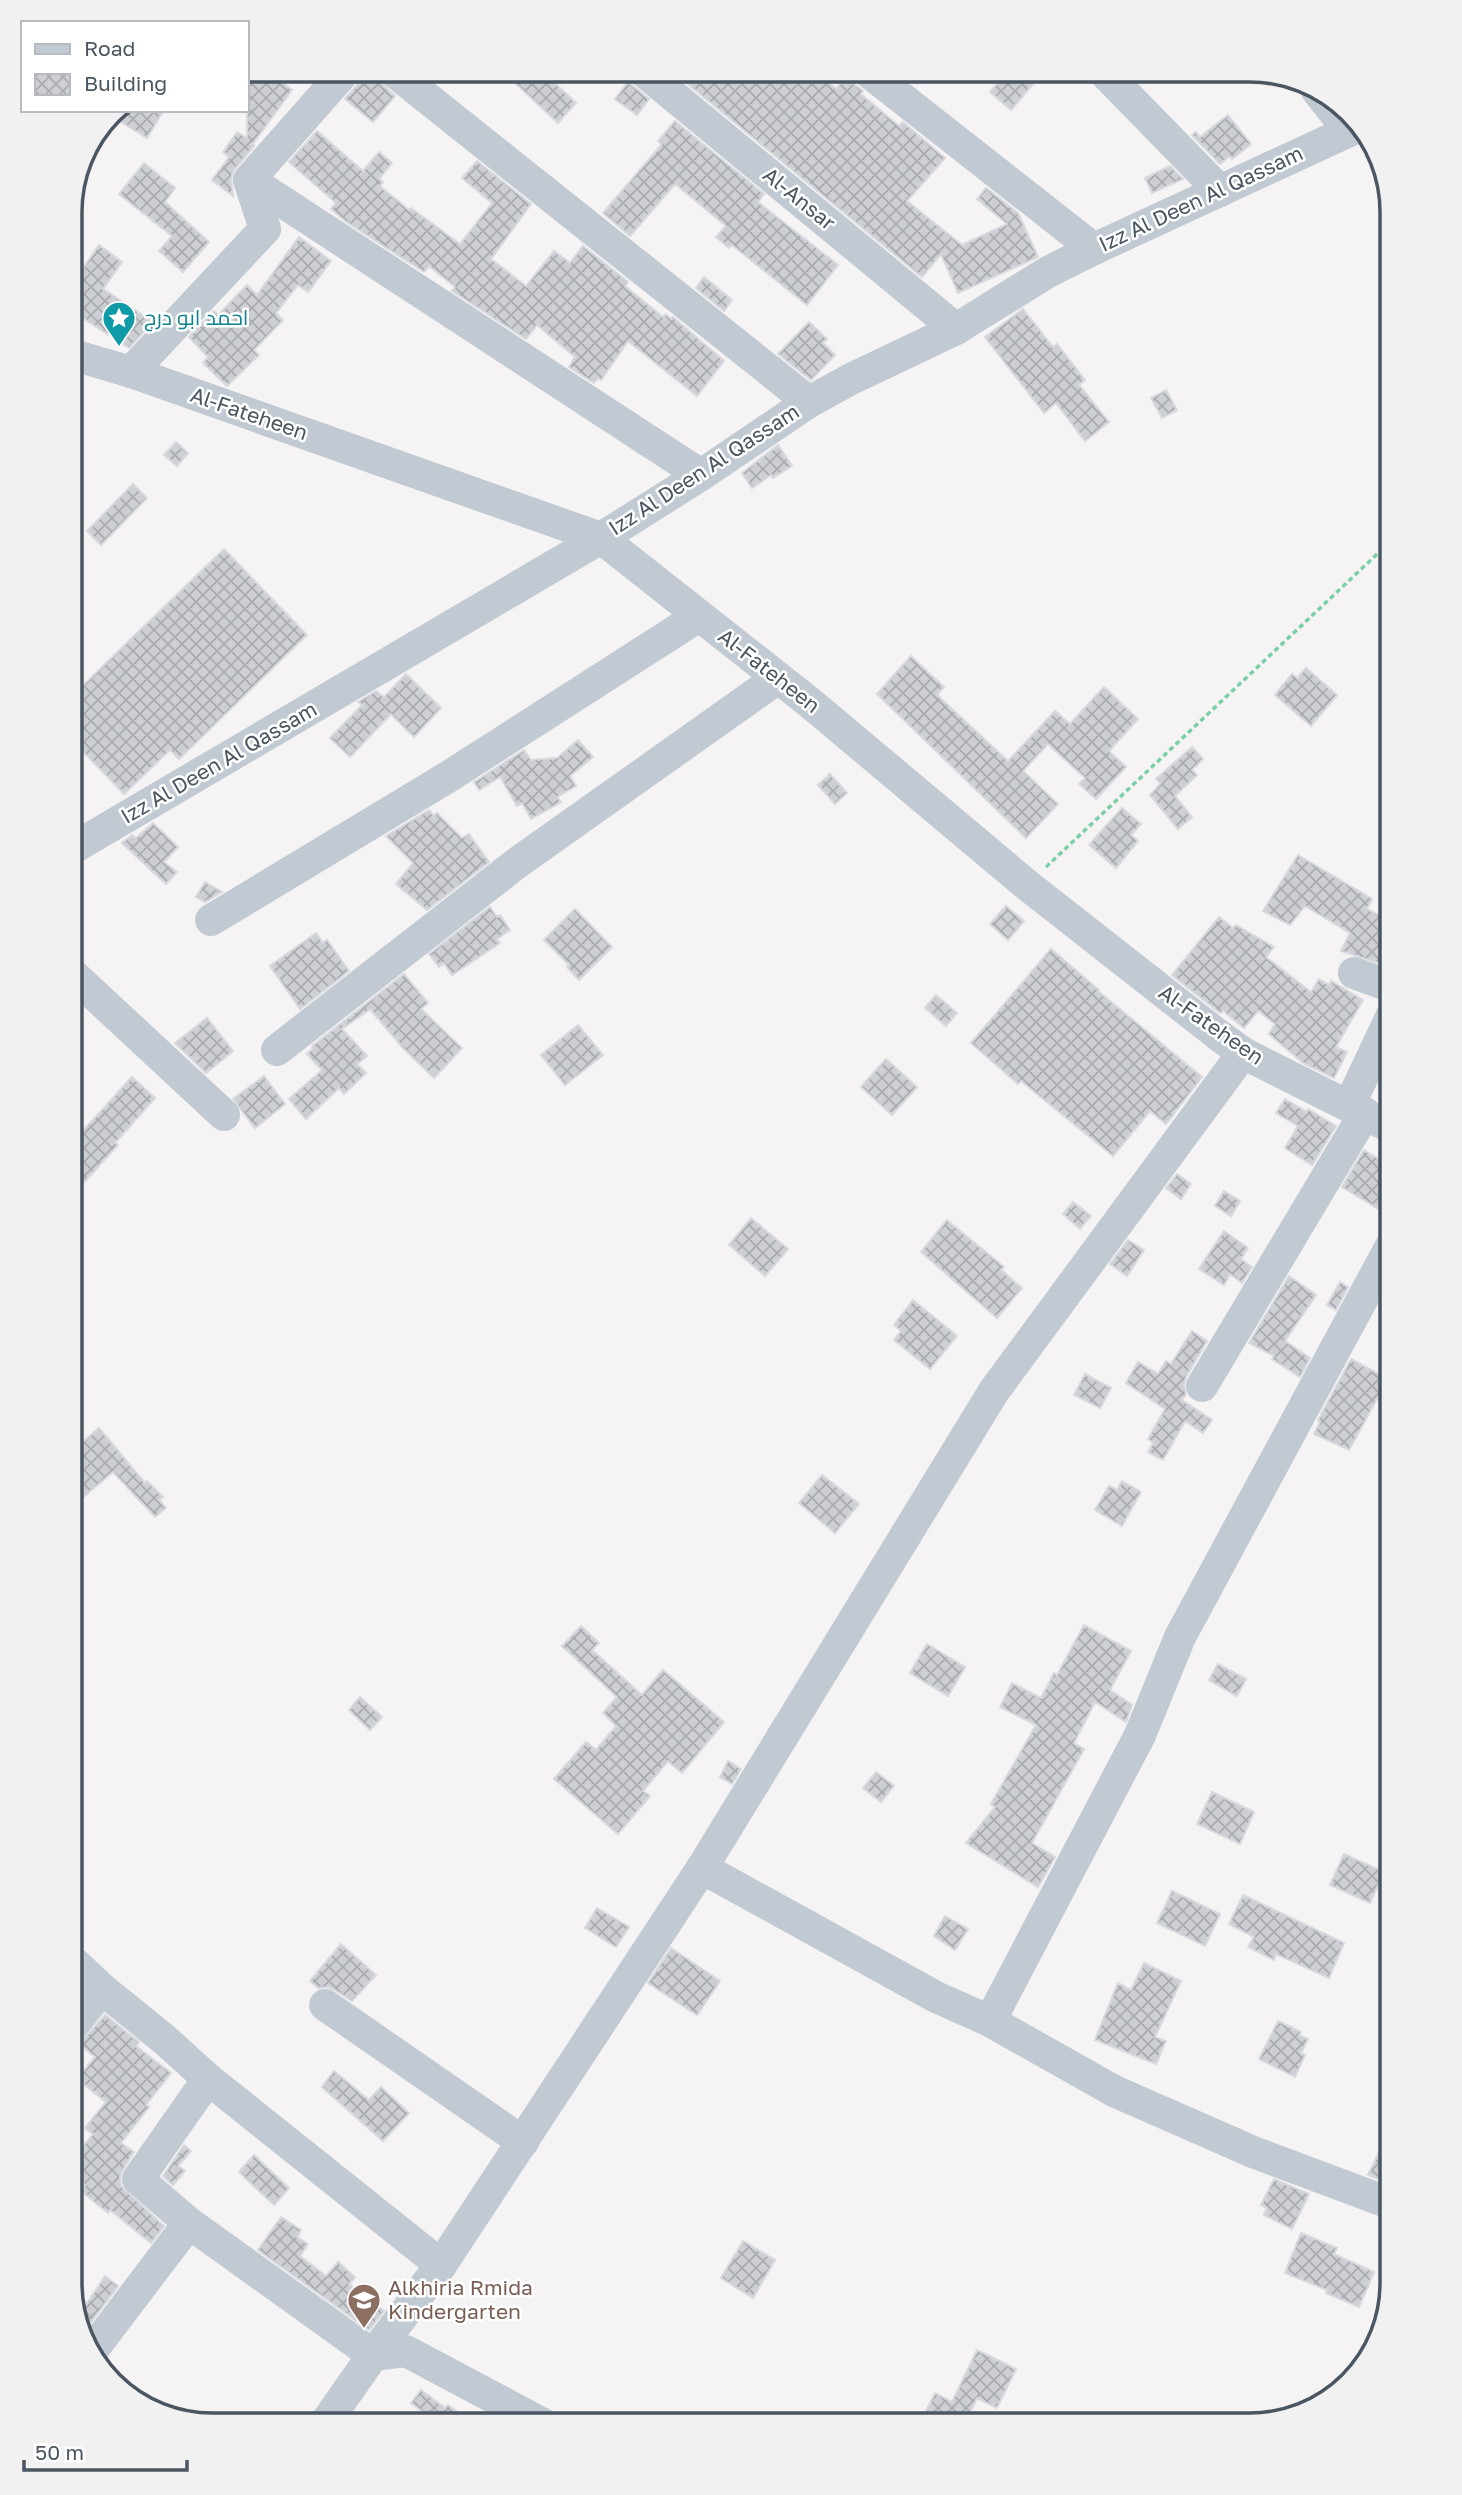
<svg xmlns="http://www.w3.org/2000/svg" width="1462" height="2495" font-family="'Golos Text',Cairo,sans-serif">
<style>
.building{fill:url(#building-cross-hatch);stroke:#d7d9de;stroke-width:2}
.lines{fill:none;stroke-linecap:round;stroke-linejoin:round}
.path{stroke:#7ad0a6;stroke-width:3.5;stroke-dasharray:5 3.5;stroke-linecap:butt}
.minor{stroke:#c1cad2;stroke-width:32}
.labels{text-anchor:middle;stroke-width:5;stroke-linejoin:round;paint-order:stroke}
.street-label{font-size:21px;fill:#4a5661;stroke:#fff}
.culture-label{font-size:21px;fill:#0d838f;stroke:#fff;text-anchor:start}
.education-label{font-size:21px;fill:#785e54;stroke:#fff;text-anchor:start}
.rim{fill:none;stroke:#4a5661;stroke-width:3.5}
</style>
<defs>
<pattern id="building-cross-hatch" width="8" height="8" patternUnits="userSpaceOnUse" patternTransform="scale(1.75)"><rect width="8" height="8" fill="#cdcfd5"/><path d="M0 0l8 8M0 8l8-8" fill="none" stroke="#a8abb0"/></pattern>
</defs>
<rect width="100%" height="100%" fill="#f5f3f3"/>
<!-- building -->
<g class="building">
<polygon points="247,70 266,70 292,90 252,145 254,146 233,171 231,180 233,196 212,180 229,157 223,152 237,132 247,138"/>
<polygon points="364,70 367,70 395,96 373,122 345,99 360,82"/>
<polygon points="501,70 541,70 576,103 558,123"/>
<polygon points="671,70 814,70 836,89 848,73 854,84 863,91 861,94 899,126 903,122 945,158 907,201 962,245 1007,224 977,199 986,188 1018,213 1038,257 958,293 941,254 922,277"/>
<polygon points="1009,70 1045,70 1011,110 990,92"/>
<polygon points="628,82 649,99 637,115 615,99"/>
<polygon points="113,110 164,110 147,138 110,115"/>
<polygon points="1228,115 1251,144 1232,159 1230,156 1220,164 1192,135 1196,132 1200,137"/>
<polygon points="675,121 764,194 758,202 838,265 807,305 732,245 729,248 716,237 726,226 675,184 630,236 603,213 662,144 658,141"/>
<polygon points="317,131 363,171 379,152 392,163 379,179 383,182 380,186 409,210 411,208 460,244 492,203 462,178 477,161 531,204 491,259 526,286 554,251 570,263 583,246 628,282 625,286 663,317 666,314 671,319 673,317 724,361 697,396 628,341 601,380 598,378 594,383 569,367 575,357 537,325 526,339 452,291 455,287 429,266 424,272 345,221 331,209 336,203 289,162"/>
<polygon points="144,163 175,188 165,202 209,242 183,272 159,251 172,236 119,194"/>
<polygon points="1170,166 1183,179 1152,193 1145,178"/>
<polygon points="299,237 331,261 308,292 298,285 276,313 283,320 254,350 259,355 227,386 203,363 208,357 189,337 214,311 218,315 247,285 257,295"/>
<polygon points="99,245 122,262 103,289 153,322 129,348 81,317 70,335 70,259 83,268"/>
<polygon points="704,277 732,300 724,311 696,288"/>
<polygon points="1023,309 1053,347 1057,344 1085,380 1079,385 1109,422 1085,441 1056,403 1044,413 985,337"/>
<polygon points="809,322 827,339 823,343 835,355 811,380 778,354"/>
<polygon points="1166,390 1177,410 1162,418 1151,398"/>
<polygon points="176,442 188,453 177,466 164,455"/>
<polygon points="778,445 792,466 773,478 771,475 752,488 742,473"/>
<polygon points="133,484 147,498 101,545 87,531"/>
<polygon points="224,549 307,635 179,759 170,750 124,794 70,738 70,698"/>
<polygon points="911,656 944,687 937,695 1008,761 1055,711 1070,724 1104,687 1138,719 1109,751 1126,767 1096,799 1079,784 1085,778 1048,744 1023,771 1058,804 1026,838 877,694"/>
<polygon points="1306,668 1337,695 1311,726 1275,695 1292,674 1297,678"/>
<polygon points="406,674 441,708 414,737 391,714 350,757 330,738 362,705 358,702 376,691 384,697"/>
<polygon points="578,740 593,757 570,776 576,786 557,797 561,802 531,819 522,803 517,806 500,777 479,790 474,782 524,750 531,760 557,758"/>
<polygon points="1192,747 1203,759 1192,770 1197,775 1175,796 1192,817 1178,829 1150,795 1161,783 1156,779"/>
<polygon points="830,774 847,793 835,804 818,785"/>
<polygon points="1122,808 1141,824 1131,835 1138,841 1116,868 1089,845"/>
<polygon points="429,810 434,816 437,813 462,838 469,834 489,862 427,910 396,884 413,863 386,836"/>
<polygon points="153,823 178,847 164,862 177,872 166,884 122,843 132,835 136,838"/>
<polygon points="1298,855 1372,899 1367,909 1385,918 1383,922 1392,926 1392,958 1388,966 1341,951 1350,933 1305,906 1290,925 1263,911"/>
<polygon points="205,882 222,892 205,902 196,897"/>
<polygon points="1006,906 1024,921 1008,940 990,924"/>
<polygon points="490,907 497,917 500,915 510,930 497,939 500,943 452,975 444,963 439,967 429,954"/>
<polygon points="575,909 612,947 579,980 567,967 569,965 544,940"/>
<polygon points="1219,917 1233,928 1236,925 1274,947 1266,957 1311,992 1319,979 1329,985 1331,981 1363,1000 1336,1047 1347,1052 1334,1078 1303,1063 1269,1034 1275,1024 1258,1011 1244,1028 1223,1011 1220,1013 1172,975"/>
<polygon points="316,933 323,943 327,940 349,971 300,1009 270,966"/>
<polygon points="1051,949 1099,990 1098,991 1202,1077 1166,1124 1150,1111 1113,1156 1021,1081 1018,1084 971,1043"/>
<polygon points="404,974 428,1003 421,1009 462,1048 434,1078 403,1048 370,1009 342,1029 367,1056 357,1064 366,1073 344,1094 339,1088 306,1119 289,1099 322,1070 307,1054 313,1048 312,1046"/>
<polygon points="936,995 957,1013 946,1026 925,1008"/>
<polygon points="207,1018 233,1051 206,1073 175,1043"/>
<polygon points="578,1025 603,1055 565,1085 541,1055"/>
<polygon points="886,1059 917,1087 892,1115 861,1087"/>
<polygon points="264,1076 285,1104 255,1128 233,1099"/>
<polygon points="132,1077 155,1098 115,1143 118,1145 70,1198 70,1145"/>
<polygon points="1285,1099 1307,1112 1308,1109 1336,1126 1312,1165 1285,1148 1298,1126 1276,1113"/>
<polygon points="1364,1150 1392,1167 1392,1194 1382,1211 1342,1187"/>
<polygon points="1177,1174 1191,1184 1181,1199 1166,1188"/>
<polygon points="1224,1191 1240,1201 1231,1216 1215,1206"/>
<polygon points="1073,1202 1091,1216 1080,1229 1063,1214"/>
<polygon points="751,1218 788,1249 765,1276 729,1245"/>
<polygon points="947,1220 1004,1267 1001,1270 1022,1288 997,1318 921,1252"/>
<polygon points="1224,1231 1248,1248 1241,1259 1252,1267 1242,1283 1230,1274 1224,1285 1199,1269"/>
<polygon points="1128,1240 1144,1250 1127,1276 1110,1264"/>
<polygon points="1289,1276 1316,1295 1285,1341 1310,1358 1300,1377 1272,1359 1274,1356 1249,1343"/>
<polygon points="1340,1282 1348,1287 1336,1310 1327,1305"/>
<polygon points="913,1300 957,1336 930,1369 894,1340 901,1331 894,1325"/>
<polygon points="1192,1331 1207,1341 1186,1377 1184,1385 1186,1394 1182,1400 1212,1420 1203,1433 1185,1421 1163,1460 1148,1452 1153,1443 1148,1439 1165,1409 1126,1383 1138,1362 1158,1374 1166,1361 1171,1364"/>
<polygon points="1351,1359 1388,1379 1349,1450 1314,1434 1320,1422 1318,1420"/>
<polygon points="1085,1374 1111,1388 1100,1408 1074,1395"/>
<polygon points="99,1428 145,1483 147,1481 163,1497 159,1500 166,1508 155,1517 113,1472 81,1499 70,1486 70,1453"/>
<polygon points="822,1475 859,1504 835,1533 799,1503"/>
<polygon points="1122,1481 1141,1492 1122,1526 1095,1510 1109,1486 1117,1490"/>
<polygon points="1084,1625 1131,1651 1110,1690 1132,1705 1126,1722 1095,1702 1074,1743 1084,1749 1032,1843 1055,1857 1038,1887 966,1843 995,1807 991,1804 1036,1725 1000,1707 1012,1683 1041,1698 1054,1673 1057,1675"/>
<polygon points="581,1626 599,1643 592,1650 642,1695 663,1670 724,1722 682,1773 668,1761 643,1791 650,1796 618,1834 554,1779 586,1742 596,1750 616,1726 603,1713 617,1697 562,1646"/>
<polygon points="927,1644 965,1667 948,1696 910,1673"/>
<polygon points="1218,1664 1246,1679 1237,1696 1209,1680"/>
<polygon points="360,1697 382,1717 370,1730 349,1710"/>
<polygon points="728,1761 741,1769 732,1784 720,1777"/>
<polygon points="876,1772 894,1786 881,1802 863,1788"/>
<polygon points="1212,1792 1254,1812 1240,1844 1197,1824"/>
<polygon points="1344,1854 1384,1872 1370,1903 1330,1885"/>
<polygon points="1172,1891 1220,1914 1205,1946 1157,1923"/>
<polygon points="1243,1895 1344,1943 1329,1978 1276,1954 1274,1960 1248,1947 1254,1937 1229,1924"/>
<polygon points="597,1908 629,1927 616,1947 585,1928"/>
<polygon points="945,1916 968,1929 955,1950 934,1936"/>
<polygon points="341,1944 376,1975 352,2001 335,1990 327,1987 318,1988 310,1981"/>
<polygon points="671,1948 720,1981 697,2015 648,1983"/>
<polygon points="1144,1963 1181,1981 1155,2037 1166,2041 1156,2064 1095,2040 1118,1983 1131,1990"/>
<polygon points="105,2015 139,2042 136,2046 171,2073 146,2105 149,2107 121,2143 134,2152 123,2169 120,2177 121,2186 164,2226 151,2243 110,2210 108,2213 81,2191 85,2185 70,2173 70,2162 93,2134 85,2128 106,2102 77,2079 95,2057 79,2044"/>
<polygon points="1278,2021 1301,2032 1299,2035 1308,2039 1301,2053 1305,2055 1295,2077 1259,2059"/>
<polygon points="334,2071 369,2100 381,2087 409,2113 383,2141 322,2087"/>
<polygon points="1392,2125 1392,2184 1368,2175"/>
<polygon points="184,2145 191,2151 178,2166 185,2171 173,2185 163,2176"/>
<polygon points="254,2155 289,2188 274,2205 239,2172"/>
<polygon points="1274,2179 1309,2194 1292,2229 1264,2215 1267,2208 1261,2205"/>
<polygon points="281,2217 301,2230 297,2237 308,2244 300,2256 326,2276 338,2262 355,2277 349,2284 384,2311 369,2330 258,2250"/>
<polygon points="1301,2233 1337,2248 1334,2254 1374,2272 1359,2307 1326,2293 1327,2290 1285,2273"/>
<polygon points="743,2241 775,2260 753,2298 721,2278"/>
<polygon points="105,2276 118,2286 82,2334 78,2317"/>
<polygon points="977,2350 1016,2369 997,2408 977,2398 964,2425 919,2425 935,2393 952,2402"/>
<polygon points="421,2390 445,2408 448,2405 476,2425 434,2425 436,2422 411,2403"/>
</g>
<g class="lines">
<!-- path -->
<polyline class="path" points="1046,867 1392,540"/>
<!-- minor -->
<g class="minor">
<polyline points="392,70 809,402"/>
<polyline points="642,70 956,329"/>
<polyline points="866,70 1094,249"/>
<polyline points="1102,70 1220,191"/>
<polyline points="1316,89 1349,131"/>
<polyline points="249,180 701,475"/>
<polyline points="70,354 131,372 601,538 809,702 1027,885 1217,1034 1243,1053 1392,1128"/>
<polyline points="131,372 265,229 249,180 346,70"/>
<polyline points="70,850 601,538 701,475 809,402 851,379 956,329 1048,272 1094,249 1358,127"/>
<polyline points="211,920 448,777 699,616"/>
<polyline points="70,972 224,1115"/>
<polyline points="1354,973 1392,987"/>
<polyline points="277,1050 517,863 778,678"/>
<polyline points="1349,1106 1392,1015"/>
<polyline points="1202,1386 1365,1113"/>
<polyline points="702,1868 936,1997 990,2021 1114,2091 1253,2152 1392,2204"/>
<polyline points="70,1959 102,1989 165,2040 208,2079 441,2265"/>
<polyline points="325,2005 523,2142"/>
<polyline points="990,2021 1140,1735 1180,1637 1392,1244"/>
<polyline points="70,2029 102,1989"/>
<polyline points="189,2223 138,2179 208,2079"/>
<polyline points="91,2352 189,2223 373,2355 406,2351 545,2425"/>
<polyline points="324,2425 373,2355 441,2265 702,1868 994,1391 1243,1053"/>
</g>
</g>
<!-- icons -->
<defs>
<symbol id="sight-pin" viewBox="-11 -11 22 30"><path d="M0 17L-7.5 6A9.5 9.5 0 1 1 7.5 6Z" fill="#0f9aa8" stroke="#fff"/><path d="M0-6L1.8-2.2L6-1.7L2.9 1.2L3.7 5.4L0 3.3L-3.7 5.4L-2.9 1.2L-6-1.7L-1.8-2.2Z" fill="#fff"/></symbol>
<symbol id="school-pin" viewBox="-11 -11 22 30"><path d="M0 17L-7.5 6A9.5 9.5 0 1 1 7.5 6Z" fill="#8d6e63" stroke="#fff"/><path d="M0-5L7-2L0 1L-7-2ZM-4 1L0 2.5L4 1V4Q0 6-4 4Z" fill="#fff"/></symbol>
</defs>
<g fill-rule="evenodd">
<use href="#sight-pin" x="100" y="299" width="38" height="52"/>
<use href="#school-pin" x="345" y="2281" width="38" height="52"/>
</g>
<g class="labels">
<!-- street labels -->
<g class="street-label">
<text transform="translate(799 199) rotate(39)" y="7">Al-Ansar</text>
<text transform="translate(1201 199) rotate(-25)" y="7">Izz Al Deen Al Qassam</text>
<text transform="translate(249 414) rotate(19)" y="7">Al-Fateheen</text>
<text transform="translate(704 470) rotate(-33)" y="7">Izz Al Deen Al Qassam</text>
<text transform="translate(769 671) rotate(38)" y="7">Al-Fateheen</text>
<text transform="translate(219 763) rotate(-30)" y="7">Izz Al Deen Al Qassam</text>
<text transform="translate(1211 1025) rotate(35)" y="7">Al-Fateheen</text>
</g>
<!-- culture labels -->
<g class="culture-label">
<text x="144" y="325">احمد ابو درج</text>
</g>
<!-- education labels -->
<g class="education-label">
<text x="388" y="2295">Alkhiria Rmida<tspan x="388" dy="24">Kindergarten</tspan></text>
</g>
</g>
<!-- crop -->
<path d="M0 0H1462V2495H0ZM212 82H1250A130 130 0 0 1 1380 212V2283A130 130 0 0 1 1250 2413H212A130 130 0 0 1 82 2283V212A130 130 0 0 1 212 82Z" fill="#f1f1f2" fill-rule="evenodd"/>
<path class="rim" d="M212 82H1250A130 130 0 0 1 1380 212V2283A130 130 0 0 1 1250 2413H212A130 130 0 0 1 82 2283V212A130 130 0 0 1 212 82Z"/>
<!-- legend -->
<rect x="21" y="21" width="228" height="91" fill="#ffffff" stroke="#b7bbc0" stroke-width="2"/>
<rect x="35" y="44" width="35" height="10" fill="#c1cad2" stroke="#b7bbc0" stroke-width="2"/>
<text x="84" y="56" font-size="21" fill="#4a5661">Road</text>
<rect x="35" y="74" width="35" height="21" fill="url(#building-cross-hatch)" stroke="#b7bbc0" stroke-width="2"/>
<text x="84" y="91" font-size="21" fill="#4a5661">Building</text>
<!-- scale -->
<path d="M24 2460v10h163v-10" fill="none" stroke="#4a5661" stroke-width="3.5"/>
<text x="35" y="2460" font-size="21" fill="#4a5661" stroke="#ffffff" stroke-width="5" paint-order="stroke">50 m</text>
</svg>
